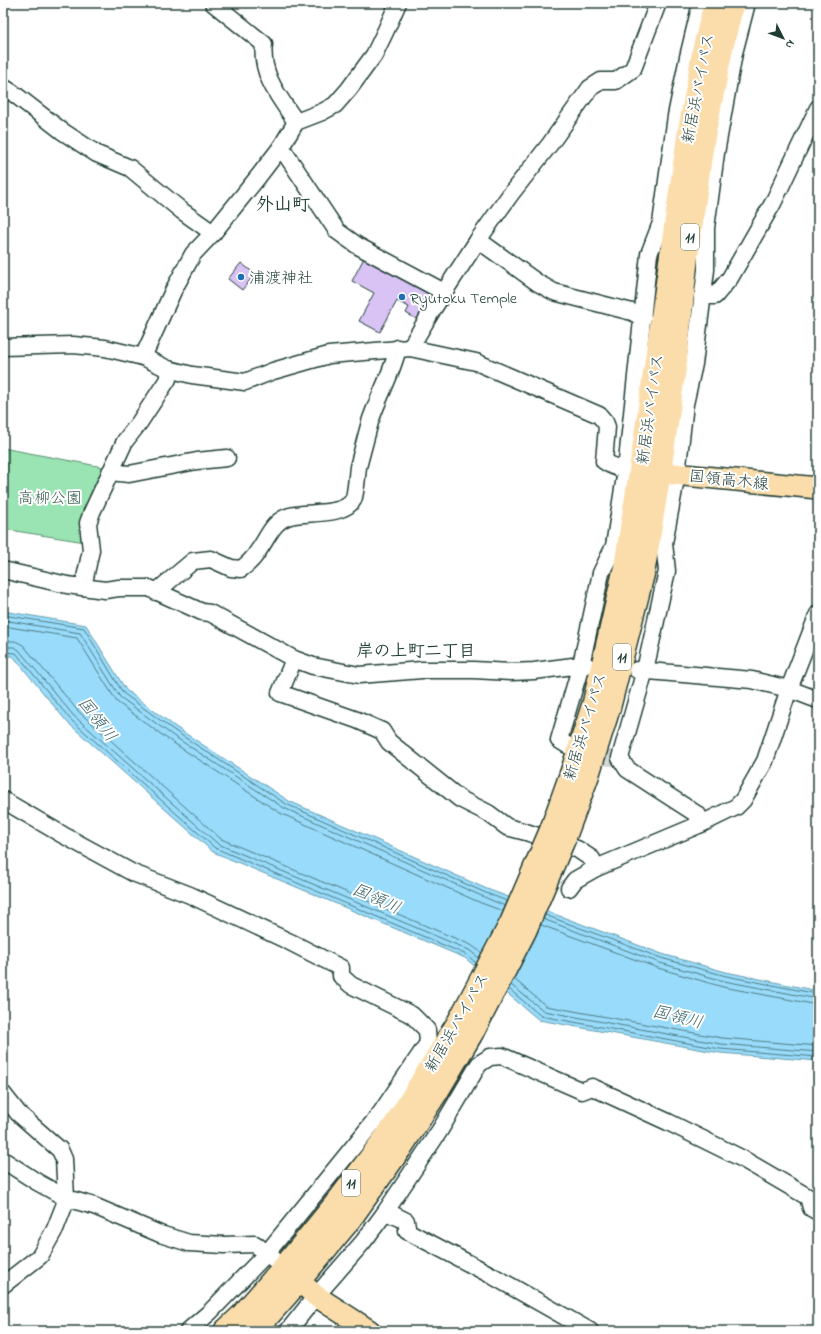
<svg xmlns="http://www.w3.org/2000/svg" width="821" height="1334" font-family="'Indie Flower','Klee One',sans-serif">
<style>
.green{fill:#9ae3b2;stroke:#5c9073}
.water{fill:#98dbfa;stroke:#689cab}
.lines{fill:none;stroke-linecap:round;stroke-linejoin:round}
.shore{stroke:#4f7c83;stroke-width:1}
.building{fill:#d8c3f4;stroke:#1f3d34}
.minor-tunnel{stroke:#d2d8d6;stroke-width:16;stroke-dasharray:16 8;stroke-linecap:butt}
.minor-casing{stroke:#1f3d34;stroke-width:19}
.major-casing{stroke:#1f3d34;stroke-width:24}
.highway-casing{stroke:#1f3d34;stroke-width:25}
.minor{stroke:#fff;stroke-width:16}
.major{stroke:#fbddab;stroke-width:21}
.highway{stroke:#fbddab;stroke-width:22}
.highway-bridge-casing{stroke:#1f3d34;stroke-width:25;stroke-linecap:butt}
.highway-bridge{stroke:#fbddab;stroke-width:22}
.poi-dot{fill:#1f6fb2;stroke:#fff;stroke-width:1.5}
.labels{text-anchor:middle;stroke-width:4;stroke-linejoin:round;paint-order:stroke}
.shield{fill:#fff;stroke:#627771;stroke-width:1}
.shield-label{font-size:15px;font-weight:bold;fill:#1f3d34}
.street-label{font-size:16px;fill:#1f3d34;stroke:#fff}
.poi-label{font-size:16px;fill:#1f3d34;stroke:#fff;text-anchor:start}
.park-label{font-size:16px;fill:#385e4d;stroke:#fff}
.neighbourhood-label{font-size:17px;font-weight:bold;fill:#1f3d34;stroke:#fff}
.water-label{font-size:17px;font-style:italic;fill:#3d6466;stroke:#fff}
.quarter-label{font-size:18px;font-weight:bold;fill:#1f3d34;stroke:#fff}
</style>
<rect width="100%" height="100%" fill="#fff"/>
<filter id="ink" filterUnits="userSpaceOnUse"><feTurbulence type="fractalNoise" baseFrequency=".025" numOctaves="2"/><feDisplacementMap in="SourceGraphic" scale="8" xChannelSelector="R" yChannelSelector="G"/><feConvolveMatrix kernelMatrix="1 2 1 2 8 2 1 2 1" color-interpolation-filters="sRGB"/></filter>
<g filter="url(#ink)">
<!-- green -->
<polygon class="green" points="3,448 108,468 85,542 3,529"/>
<!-- water -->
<polygon class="water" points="3,611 86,625 126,690 177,728 289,801 487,889 662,954 726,972 818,991 818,1061 720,1053 539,1020 465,958 213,852 67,722 13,656 3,656"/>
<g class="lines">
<!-- shore -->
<g class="shore">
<polyline points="3,615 84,628 123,693 175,731 286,804 486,893 507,901"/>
<polyline points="3,620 80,633 120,697 172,735 284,808 484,897 505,906"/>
<polyline points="3,626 77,638 117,702 169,740 280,813 481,903 503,911"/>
<polyline points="3,641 15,641 23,645 78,711 221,839 471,945 482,953"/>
<polyline points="3,647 14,647 19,650 73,715 218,844 469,950 479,958"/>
<polyline points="3,652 16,653 70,719 215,848 467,955 476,963"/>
<polyline points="545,915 661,958 726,976 818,994"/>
<polyline points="543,919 660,963 724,981 818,999"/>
<polyline points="541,925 658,968 723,987 818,1005"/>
<polyline points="514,979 546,1006 722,1038 818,1046"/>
<polyline points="511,985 544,1011 721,1044 818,1052"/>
<polyline points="509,989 541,1016 720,1049 818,1057"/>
</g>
</g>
<!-- building -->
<g class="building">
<polygon points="365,256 433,293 418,320 406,313 409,307 397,301 380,332 359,321 374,293 352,281"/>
<polygon points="241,263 255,274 242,290 228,279"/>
</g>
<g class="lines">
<!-- minor-tunnel -->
<polyline class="minor-tunnel" points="584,750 608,758 620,758"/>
<defs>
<g id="minor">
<path d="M 213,3 L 264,44 C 260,75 280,98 296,122"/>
<polyline points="3,87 13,93 62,131 97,154 130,168 182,211 213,233"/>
<polyline points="281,147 337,231 358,246 444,292"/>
<polyline points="478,240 538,283 554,292 632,312 643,318"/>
<polyline points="702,296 715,296 730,278 773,203 818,108"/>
<path d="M 3,347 L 73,345 L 105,348 L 143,357 L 168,369 L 192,375 L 245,382 L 273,371 L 329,355 L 410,348 L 476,362 L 599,415 L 605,422 L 607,427 L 604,461 C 615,469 627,470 640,471"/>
<polyline points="410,348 433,309 478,240 510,195 550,144 590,88 601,81 616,81 633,69 658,3"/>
<polyline points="143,357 173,291 193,254 213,233 258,177 281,147 296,122 322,112 335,105 349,89 374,55 386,30 398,3"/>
<polyline points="110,472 129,474 197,461 227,458"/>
<polyline points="3,570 67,585 105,590 119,588 149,588 202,612 210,613 294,659 313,666 359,675 422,670 473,670 511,672 534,671 581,665 559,740 567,745"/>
<polyline points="83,587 91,550 88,523 92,512 125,441 139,423 168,379 168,369"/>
<path d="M 156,592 L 193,561 L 211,559 L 231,568 L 241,569 C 248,564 254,558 258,551 C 268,538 272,521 290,516 C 306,511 343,517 353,500 C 356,494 357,474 358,467 C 362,452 366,437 370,422 C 378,397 392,374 398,348"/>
<polyline points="294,659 280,693 357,720 382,731 389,742 460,799 488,813 507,827 526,832 577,849 592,859 596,868 701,824 736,807 743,800 765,761 789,689 818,614"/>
<polyline points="586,665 581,665 601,573 614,546 626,470 649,254 661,223 676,116 688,57 701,3"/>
<polyline points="637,670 752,680 789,689 818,700"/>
<polyline points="3,800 63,835 133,873 190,895 290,942 341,968 341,976 351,985 412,1015 427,1030 428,1043 380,1114 267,1253 210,1312 188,1331"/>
<polyline points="701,824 698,815 633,773 627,769 620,758 645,670 667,571 664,543 677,474 685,404 694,364 706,270 706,228 716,153 734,53 747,3"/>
<polyline points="569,888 575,880 596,868"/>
<polyline points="3,1094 18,1113 60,1150 64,1159 66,1198 64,1206 55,1229 40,1256 3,1285"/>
<polyline points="3,1160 37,1182 66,1198 94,1206 160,1234 189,1243 224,1245 255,1244 275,1260"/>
<polyline points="384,1214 396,1216 406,1221 407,1226 407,1231 491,1275 590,1331"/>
<polyline points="288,1331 316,1296 363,1242 384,1214 440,1130 479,1064 490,1057 502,1056 582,1091 592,1087 668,1122 741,1158 808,1197 811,1208 818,1212"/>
</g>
<g id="major">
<polyline points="643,471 818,488"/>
<polyline points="287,1270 316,1296 370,1331"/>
</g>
<g id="highway">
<polyline points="551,830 572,771 594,702 625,567 640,471 688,136 704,47 715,3"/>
<polyline points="565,837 587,778 609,708 643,574 660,472 675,368 687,256 703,142 722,48 733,3"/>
<polyline points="225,1331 242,1315 284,1267 337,1202 394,1126 459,1021"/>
<polyline points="255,1331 299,1281 349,1221 400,1149 437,1092 475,1028"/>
</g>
</defs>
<!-- minor casing -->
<use href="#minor" class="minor-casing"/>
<!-- major casing -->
<use href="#major" class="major-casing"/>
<!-- highway casing -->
<use href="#highway" class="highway-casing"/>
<!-- minor -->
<use href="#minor" class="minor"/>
<!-- major -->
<use href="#major" class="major"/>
<!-- highway -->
<use href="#highway" class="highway"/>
<defs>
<g id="highway-bridge">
<polyline points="459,1021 511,923 551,830"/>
<polyline points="475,1028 525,931 565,837"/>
</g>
</defs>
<!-- highway-bridge casing -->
<use href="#highway-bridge" class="highway-bridge-casing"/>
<!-- highway-bridge -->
<use href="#highway-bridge" class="highway-bridge"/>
</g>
</g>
<!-- markers -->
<g class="poi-dot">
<circle cx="241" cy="277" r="4"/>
<circle cx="402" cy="297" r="4"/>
</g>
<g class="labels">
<!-- shield labels -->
<g class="shield">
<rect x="681" y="224" width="18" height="26" rx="3"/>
<rect x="613" y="644" width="18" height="26" rx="3"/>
<rect x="342" y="1170" width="18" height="26" rx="3"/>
</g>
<g class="shield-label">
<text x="690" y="242">11</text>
<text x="622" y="662">11</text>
<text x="351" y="1188">11</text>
</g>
<!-- street labels -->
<g class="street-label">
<text transform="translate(697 88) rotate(-79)" y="6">新居浜バイパス</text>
<text transform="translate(649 409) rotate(-82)" y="6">新居浜バイパス</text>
<text transform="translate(729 479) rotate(6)" y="6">国領高木線</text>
<text transform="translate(584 726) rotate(-73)" y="6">新居浜バイパス</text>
<text transform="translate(456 1022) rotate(-60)" y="6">新居浜バイパス</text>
</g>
<!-- poi labels -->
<g class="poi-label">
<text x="249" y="283">浦渡神社</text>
<text x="410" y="303">Ryutoku Temple</text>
</g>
<!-- park labels -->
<g class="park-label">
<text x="50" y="503">高柳公園</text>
</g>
<!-- neighbourhood labels -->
<g class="neighbourhood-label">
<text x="416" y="656">岸の上町二丁目</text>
</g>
<!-- water labels -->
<g class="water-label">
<text transform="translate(98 719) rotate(52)" y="6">国領川</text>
<text transform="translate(377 898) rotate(24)" y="6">国領川</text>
<text transform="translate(678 1016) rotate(14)" y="6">国領川</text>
</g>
<!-- quarter labels -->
<g class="quarter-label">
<text x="283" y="210">外山町</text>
</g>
</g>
<!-- margin -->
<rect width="821" height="1334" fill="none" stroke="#fff" stroke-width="16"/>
<rect x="8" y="8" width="805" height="1318" fill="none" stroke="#1f3d34" stroke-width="1.5" filter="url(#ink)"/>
<!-- north arrow -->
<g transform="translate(783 38) rotate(132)" stroke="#ffffff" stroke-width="3" paint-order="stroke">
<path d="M0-3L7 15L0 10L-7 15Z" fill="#1f3d34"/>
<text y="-6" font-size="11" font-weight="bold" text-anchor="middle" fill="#1f3d34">N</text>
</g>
</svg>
